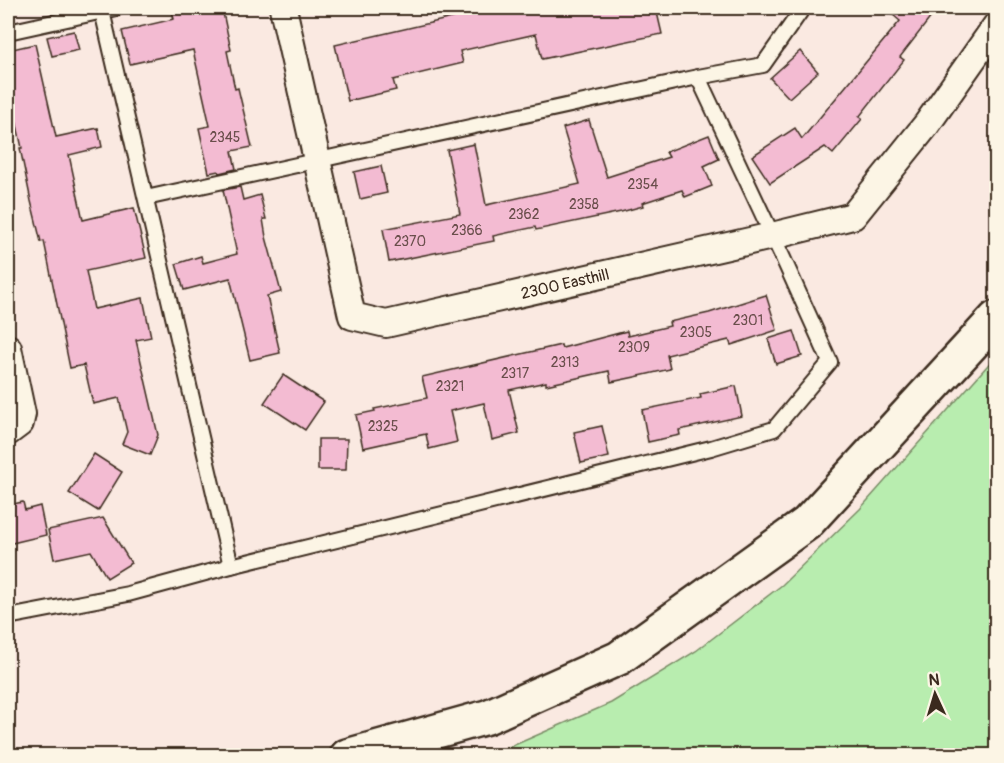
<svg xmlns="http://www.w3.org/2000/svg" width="1004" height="763" font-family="Pangolin,sans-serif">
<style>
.green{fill:#b8edaf;stroke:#7a8c66;stroke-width:1.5}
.building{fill:#f3bbd2;stroke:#3b2a1e;stroke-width:1.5}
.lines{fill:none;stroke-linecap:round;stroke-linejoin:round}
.service-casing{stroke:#3b2a1e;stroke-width:18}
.minor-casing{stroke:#3b2a1e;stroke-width:30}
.motorway-casing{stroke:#3b2a1e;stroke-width:38}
.service{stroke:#fcf5e5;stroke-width:14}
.minor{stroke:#fcf5e5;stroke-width:26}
.motorway{stroke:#fcf5e5;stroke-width:33}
.labels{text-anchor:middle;stroke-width:4.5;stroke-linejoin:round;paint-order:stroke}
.number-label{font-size:14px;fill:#694e4b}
.street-label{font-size:16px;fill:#3b2a1e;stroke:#fcf5e5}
</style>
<rect width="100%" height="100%" fill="#fae9e1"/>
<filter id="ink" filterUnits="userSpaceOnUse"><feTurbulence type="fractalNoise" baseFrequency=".0167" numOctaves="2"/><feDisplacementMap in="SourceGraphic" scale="12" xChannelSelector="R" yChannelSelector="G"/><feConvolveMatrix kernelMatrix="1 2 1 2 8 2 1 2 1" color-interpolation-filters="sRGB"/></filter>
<g filter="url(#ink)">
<!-- green -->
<polygon class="green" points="996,356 996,755 485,755 503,750 611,703 696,651 782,585 860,509"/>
<!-- building -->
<g class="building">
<polygon points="195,8 222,8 231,50 227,51 235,89 238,88 252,147 232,151 236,169 219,173 218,171 209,173 199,128 210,126 193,50 130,64 122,31 174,19 172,12"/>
<polygon points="495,8 656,8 662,34 542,59 536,34 460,51 463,63 393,80 396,90 348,101 335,45"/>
<polygon points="885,8 938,8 900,57 904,60 859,117 862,119 833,154 825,147 770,183 752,156 795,128 802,139 900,21"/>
<polygon points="74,31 79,50 52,56 47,37"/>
<polygon points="35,44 56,137 98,128 102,147 69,155 83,220 134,208 146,258 86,271 94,309 143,298 151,337 136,340 158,435 150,455 122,444 127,432 119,398 93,404 84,365 70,368 44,241 41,242 31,201 20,148 22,148 8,84 8,50"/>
<polygon points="800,51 818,72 789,98 770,78"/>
<polygon points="589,120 607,177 669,157 666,152 709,135 719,159 704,166 712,186 685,197 682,190 642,203 643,206 621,212 536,230 535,227 493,236 494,241 389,262 383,229 460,214 447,150 474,144 486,205 580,184 563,128"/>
<polygon points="381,166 387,193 360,199 354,172"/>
<polygon points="240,187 243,200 260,195 266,219 263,219 266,237 281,292 267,296 280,353 250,360 230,278 184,290 176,264 201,256 203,263 237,254 223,190"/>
<polygon points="766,295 777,330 731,345 729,340 667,355 670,369 635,377 611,382 609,371 546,385 546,382 509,390 519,433 492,440 484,403 450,411 457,442 429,449 426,434 363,448 356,415 375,411 374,409 427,398 422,377 561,345 562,348 627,331 628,336 670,326 669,322 709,313"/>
<polygon points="794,331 802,356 776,364 768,339"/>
<polygon points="283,375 324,402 305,430 264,403"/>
<polygon points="736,386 742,416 679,430 680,435 648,442 642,410 701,398 700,394"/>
<polygon points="602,426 609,457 581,463 574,432"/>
<polygon points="318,439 347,439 346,470 318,470"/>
<polygon points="94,454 122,472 98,511 69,493"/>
<polygon points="23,502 25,510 40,506 46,535 8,544 8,505"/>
<polygon points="103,518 131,563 107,578 91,551 54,559 48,530"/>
</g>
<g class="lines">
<defs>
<g id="service">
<polyline points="102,11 231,566"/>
<polyline points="8,32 117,8"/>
<polyline points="146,198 698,77 763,65 803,8"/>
<polyline points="8,617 128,594 231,566 711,448 774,429 830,362 783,258 698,77"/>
</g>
<g id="minor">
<path id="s1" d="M 283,8 L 352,316 L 386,324 L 772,236 L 853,216 L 927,124 L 996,26"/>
<polyline points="8,348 22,414 20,423 8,432"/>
</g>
<polyline id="motorway" points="347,756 487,717 619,658 807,523 996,318"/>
</defs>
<!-- service casing -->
<use href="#service" class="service-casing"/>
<!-- minor casing -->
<use href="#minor" class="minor-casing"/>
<!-- motorway casing -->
<use href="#motorway" class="motorway-casing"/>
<!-- service -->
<use href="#service" class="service"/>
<!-- minor -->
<use href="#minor" class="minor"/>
<!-- motorway -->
<use href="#motorway" class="motorway"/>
</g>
</g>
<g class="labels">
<!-- number labels -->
<g class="number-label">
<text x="225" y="142">2345</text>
<text x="643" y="189">2354</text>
<text x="584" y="209">2358</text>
<text x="524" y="219">2362</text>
<text x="467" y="235">2366</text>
<text x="410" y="246">2370</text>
<text x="748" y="325">2301</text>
<text x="696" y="337">2305</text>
<text x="634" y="352">2309</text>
<text x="565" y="367">2313</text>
<text x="515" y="378">2317</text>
<text x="450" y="391">2321</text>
<text x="383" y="431">2325</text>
</g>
<!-- street labels -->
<g class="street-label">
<text dy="6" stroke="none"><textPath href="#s1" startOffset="534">2300 Easthill</textPath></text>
</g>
</g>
<!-- margin -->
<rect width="1004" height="763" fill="none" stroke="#fcf5e5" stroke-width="30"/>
<rect x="15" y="15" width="974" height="733" fill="none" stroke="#3b2a1e" stroke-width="2" filter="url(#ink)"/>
<!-- north arrow -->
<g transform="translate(935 694) rotate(356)" stroke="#fcf5e5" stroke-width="4.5" paint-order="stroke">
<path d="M0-4.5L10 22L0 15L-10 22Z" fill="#3b2a1e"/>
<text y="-9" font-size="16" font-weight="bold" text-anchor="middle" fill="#3b2a1e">N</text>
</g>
</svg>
